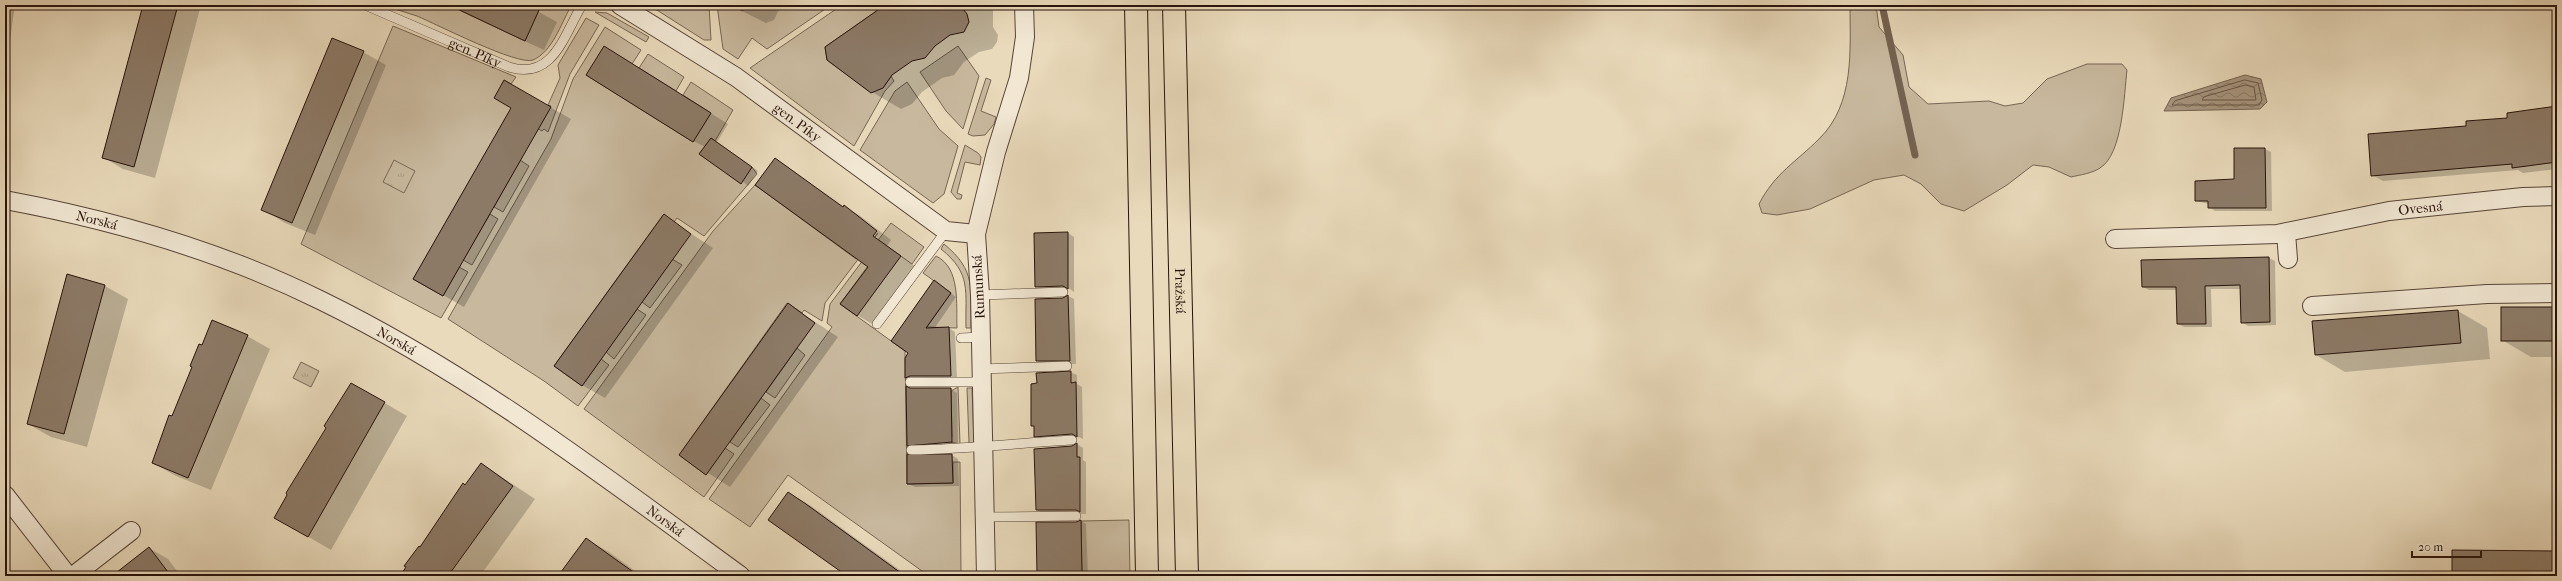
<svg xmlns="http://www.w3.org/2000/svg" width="2562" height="581" font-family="'IM FELL French Canon',serif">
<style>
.grass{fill:#c8b89d;stroke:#786654}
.park{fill:url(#park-tufts);stroke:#786654}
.water{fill:url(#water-waves);stroke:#746251}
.shadow{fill:#0003}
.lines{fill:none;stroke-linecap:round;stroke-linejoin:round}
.shore{stroke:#685445;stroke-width:1}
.stream{stroke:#746251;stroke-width:7}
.building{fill:#8c7a67;stroke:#28130b}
.service-casing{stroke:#584537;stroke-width:10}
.minor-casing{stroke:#584537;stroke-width:20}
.primary-casing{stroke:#28130b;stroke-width:24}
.service{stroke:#f1e7d3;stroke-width:9}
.minor{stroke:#f1e7d3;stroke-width:18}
.primary{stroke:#e9dabb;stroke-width:22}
.labels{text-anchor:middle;stroke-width:3.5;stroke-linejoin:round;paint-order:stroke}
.street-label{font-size:14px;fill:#28130b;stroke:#f1e7d3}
</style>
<defs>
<pattern id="park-tufts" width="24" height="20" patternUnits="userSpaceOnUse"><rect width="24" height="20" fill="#c8b89d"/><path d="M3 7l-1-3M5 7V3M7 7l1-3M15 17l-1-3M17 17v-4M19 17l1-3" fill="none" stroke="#ac9d86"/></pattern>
<pattern id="water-waves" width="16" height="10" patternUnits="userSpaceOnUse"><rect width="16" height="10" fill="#a7967f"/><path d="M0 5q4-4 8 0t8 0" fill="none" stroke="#887966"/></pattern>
</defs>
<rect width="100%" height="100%" fill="#e9dabb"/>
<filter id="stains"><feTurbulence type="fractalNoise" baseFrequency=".005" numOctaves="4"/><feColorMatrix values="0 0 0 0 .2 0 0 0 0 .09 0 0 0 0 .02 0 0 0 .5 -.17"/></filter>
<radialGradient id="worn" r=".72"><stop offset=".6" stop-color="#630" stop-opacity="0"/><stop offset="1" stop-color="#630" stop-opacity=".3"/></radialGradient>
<!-- grass -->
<g class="grass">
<path d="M 382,5 L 392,5 L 400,9 L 402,5 L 449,5 L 525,41 L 539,10 L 529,5 L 563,5 L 570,8 C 561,24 552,52 533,60 C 518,66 436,24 417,16 C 405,12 394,9 382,5 Z"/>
<polygon points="649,5 709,5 711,40 704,40"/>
<polygon points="717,5 731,5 742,11 752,5 831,5 767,49 752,38 738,59 723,49"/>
<polygon points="842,5 885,5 825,47 827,60 869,91 883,88 891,76 894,81 885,91 854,146 750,68"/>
<path d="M 1850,5 L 1876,5 L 1879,27 L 1903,55 L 1909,87 L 1928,104 L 1989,101 L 2005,106 L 2023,103 L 2047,79 L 2087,64 L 2122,64 L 2127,70 C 2124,94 2123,154 2100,168 C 2093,173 2080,175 2071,177 L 2049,167 L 2033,165 L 2007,185 L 1964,211 L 1941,204 L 1921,184 L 1904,175 L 1874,180 L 1810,209 L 1777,215 L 1762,213 L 1759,204 C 1775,173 1796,162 1819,139 C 1855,104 1850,50 1850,5 Z"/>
<polygon points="595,12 607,13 649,37 646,42"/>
<polygon points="586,18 599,25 570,74 548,132 544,129 542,131 522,119 413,279 443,296 459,267 468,272 441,318 301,244 393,26 516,77 511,84 504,80 495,98 541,124 551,106 548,105 560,78 558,65"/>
<polygon points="605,27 641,50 632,64 586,75 693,142 711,113 683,95 691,82 733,110 715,141 711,138 699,154 741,183 752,167 757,174 704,236 677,218 674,222 663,215 554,366 582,386 601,359 609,365 578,406 544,381 448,319 551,139 573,79"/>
<polygon points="958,46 979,76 963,129 946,111 920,72"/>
<polygon points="648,54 684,77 676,91 639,68"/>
<polygon points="986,78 991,80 981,111 996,117 994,124 985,135 973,136 968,134"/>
<polygon points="907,82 939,129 958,146 944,194 933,203 860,150 895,91"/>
<polygon points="965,145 978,153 981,157 980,165 965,162 957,193 962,195 961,199 957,199 951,192"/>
<polygon points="520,160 529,166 503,212 494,207"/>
<polygon points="755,185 856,259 878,233 825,303 822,321 804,310 802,313 787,303 679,455 706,475 725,448 734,454 704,497 584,409 713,231"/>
<polygon points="490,214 498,219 472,265 463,260"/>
<polygon points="891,223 924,247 912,264 884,244 840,304 905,351 907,484 953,483 953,462 960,462 961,576 929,576 788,475 750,527 709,499 832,327 827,323 830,304"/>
<path d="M 944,244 C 977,271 970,289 971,328 L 966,328 C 965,291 972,274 941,249 Z"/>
<path d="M 936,256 C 961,268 956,305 957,328 L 927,327 L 951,293 L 923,273 Z"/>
<polygon points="672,259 682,265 650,308 642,302"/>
<polygon points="637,309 646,315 614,359 606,352"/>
<polygon points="797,348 805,355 775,398 766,392"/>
<polygon points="958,387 960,444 950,442 948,437 952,437 951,391"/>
<polygon points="967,388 972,388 974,443 969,443"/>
<polygon points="761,398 770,405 738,447 730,442"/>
<polygon points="1129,520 1130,576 1082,576 1081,521"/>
</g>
<!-- park -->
<g class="park">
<polygon points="394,160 415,171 404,193 383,182"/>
<polygon points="301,362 319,371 311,387 293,378"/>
</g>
<!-- water -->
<polygon class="water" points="2245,75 2261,79 2267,102 2260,109 2164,111 2171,98"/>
<!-- shadow -->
<g class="shadow">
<polygon points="5,5 15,5 5,75"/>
<polygon points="144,5 201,5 155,178 123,169 103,157"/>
<polygon points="447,5 526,5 557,22 544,50"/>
<polygon points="730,5 781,5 774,20 766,23"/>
<polygon points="887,5 993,5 993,27 998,35 997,42 992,49 979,52 964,62 954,75 942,78 922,92 912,104 901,109 872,92"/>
<polygon points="363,52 386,65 315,235 285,223 262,209"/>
<polygon points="623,58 728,124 717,142 758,171 748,186 705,147 693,141"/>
<polygon points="504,81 571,119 464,307 415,279 513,108"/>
<polygon points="2557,108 2557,169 2523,173 2518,170 2383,181 2372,175 2467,127"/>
<polygon points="2235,149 2265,149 2271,152 2272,211 2215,211 2209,207 2209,204 2196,201 2235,180"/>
<polygon points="775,159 844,207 859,215 891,240 887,246 915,266 872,324 857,315 869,267"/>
<polygon points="664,216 713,248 605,398 582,385"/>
<polygon points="1068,233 1074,237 1074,292 1070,289 1042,290 1036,286"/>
<polygon points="2269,258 2275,261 2276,325 2248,326 2242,322 2241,289 2211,289 2212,327 2184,327 2178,324 2177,290 2149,290 2143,287 2142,261"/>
<polygon points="940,285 956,297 934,329 949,328 955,332 957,379 912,381 906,378 906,358"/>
<polygon points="105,286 128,299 87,447 51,437 28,424"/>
<polygon points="1068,296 1074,299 1076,364 1043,364 1037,360 1064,299"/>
<polygon points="788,304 838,337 730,487 680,455"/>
<polygon points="2557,308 2557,357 2531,357 2502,340"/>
<polygon points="2458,311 2487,328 2490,359 2345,372 2316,355"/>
<polygon points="247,336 270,349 211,490 176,476 153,463 202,346"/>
<polygon points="1070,372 1077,375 1077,384 1082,387 1083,439 1079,437 1041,440 1035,436 1035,427 1032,426 1038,384"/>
<polygon points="352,384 407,416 331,550 276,518"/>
<polygon points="910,389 951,389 957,393 958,445 914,449 908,445"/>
<polygon points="1077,444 1083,448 1083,460 1086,462 1086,514 1043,513 1037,510 1073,447"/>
<polygon points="908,455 952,455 958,459 959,486 915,487 908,484"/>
<polygon points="482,464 535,499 480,576 401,576"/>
<polygon points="788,493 811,506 908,576 848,576"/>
<polygon points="1081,521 1086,524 1088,576 1038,575 1076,523"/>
<polygon points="586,539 609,552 642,576 573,576"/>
<polygon points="149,548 168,559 181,576 124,576"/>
</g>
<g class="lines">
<!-- shore -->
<g class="shore">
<polygon points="2245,80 2258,83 2262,100 2259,105 2172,105 2175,101"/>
<polygon points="2246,85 2254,87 2256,100 2202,100 2204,97"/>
</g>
<!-- stream -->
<polyline class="stream" points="1882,5 1915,155"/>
</g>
<!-- building -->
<g class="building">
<polygon points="143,5 178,5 134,167 102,158"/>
<polygon points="449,5 529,5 539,10 525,41"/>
<polygon points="885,5 960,5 967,14 969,22 964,32 950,35 935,46 925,58 912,61 892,75 883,88 871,93 827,60 825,47"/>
<polygon points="332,38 364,51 292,223 261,210"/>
<polygon points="604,46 711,113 693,142 586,75"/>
<polygon points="504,80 551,107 443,296 413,279 511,108 494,98"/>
<polygon points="2557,106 2557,162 2512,168 2512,164 2371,176 2368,134 2466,126 2466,121 2507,118 2507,113"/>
<polygon points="711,138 752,167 741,184 699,154"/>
<polygon points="2234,148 2265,148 2266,208 2208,208 2208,201 2195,201 2195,181 2234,179"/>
<polygon points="775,158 843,207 844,205 877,231 873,236 901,256 857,316 840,304 868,267 755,185"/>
<polygon points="664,214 691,234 582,386 554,366"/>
<polygon points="1068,232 1068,289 1063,286 1035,287 1034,233"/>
<polygon points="2269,257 2270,322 2241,323 2240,285 2205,286 2206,324 2177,324 2176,287 2142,287 2141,260"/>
<polygon points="67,274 105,285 64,434 27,424"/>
<polygon points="934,280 951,293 926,328 949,327 951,376 910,376 905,378 905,358 908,353 891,341"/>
<polygon points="1068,295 1070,361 1036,361 1035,299 1063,298"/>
<polygon points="788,303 815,323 706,475 679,455"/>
<rect x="2501" y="307" width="56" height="34"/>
<polygon points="2458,310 2461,343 2315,355 2312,321"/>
<polygon points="212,320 248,335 188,478 152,463 169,415 172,416 192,367 190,366 199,344 202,345"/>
<polygon points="1071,371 1071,383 1076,382 1077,437 1072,434 1034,437 1034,426 1031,426 1031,384 1037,383 1036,373"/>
<polygon points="351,383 385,402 308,537 274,518 287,495 286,493 326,428 324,426"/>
<polygon points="906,386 910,388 951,388 952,442 907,446"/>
<polygon points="1077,443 1077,457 1080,457 1080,512 1076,510 1036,510 1034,449 1072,446"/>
<polygon points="907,454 952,454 953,483 907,484"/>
<polygon points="481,463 513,486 448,576 400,576 406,567 404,566 419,546 420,547 463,483 465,485"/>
<polygon points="788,492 806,504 905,576 847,576 768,520"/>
<polygon points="1081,520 1082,574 1037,575 1036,522 1076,522"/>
<polygon points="586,538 615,559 639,576 558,576"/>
<polygon points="149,547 171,576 112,576"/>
<polygon points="2452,550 2557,551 2557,576 2452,576"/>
</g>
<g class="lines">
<defs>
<g id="service">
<path id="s1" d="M 365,5 L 509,67 C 553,81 564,35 582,5"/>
<polyline points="980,295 1063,292"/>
<polyline points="877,324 946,231"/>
<polyline points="961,338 981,337"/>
<polyline points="981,369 1067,366"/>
<polyline points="910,382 982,382"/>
<path d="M 911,450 C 965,449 1019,443 1072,440"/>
<polyline points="985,517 1076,516"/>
</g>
<g id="minor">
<path id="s2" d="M 620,5 L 736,77 L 946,231 L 976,234"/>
<path id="s3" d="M 5,200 C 113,220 221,251 320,300 C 472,374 605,477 741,576"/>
<polyline points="2286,233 2288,259"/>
<path id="s4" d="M 2115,239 L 2277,234 L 2389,211 L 2523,197 L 2557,196"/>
<polyline points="2312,306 2487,294 2557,293"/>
<polyline points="5,495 68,576"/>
<polyline points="73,576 131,531"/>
<polyline points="986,576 980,295 976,234 996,152 1019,78 1025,37 1024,5"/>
</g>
<g id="primary">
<polyline points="1136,5 1147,576"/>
<path id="s5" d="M 1174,5 L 1187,576"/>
</g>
</defs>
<!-- service casing -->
<use href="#service" class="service-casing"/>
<!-- minor casing -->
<use href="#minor" class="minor-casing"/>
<!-- primary casing -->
<use href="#primary" class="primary-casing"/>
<!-- service -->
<use href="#service" class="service"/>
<!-- minor -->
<use href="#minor" class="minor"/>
<!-- primary -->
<use href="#primary" class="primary"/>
</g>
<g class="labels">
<!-- street labels -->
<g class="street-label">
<text dy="5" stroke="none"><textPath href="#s1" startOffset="120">gen. Píky</textPath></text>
<text dy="5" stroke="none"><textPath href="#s2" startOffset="213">gen. Píky</textPath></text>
<text dy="5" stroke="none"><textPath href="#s4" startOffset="308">Ovesná</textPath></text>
<text dy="5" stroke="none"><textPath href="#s3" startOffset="94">Norská</textPath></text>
<text transform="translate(978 287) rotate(-93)" y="5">Rumunská</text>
<text dy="5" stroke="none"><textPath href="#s5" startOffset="286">Pražská</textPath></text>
<text dy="5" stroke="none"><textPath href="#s3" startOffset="418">Norská</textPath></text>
<text dy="5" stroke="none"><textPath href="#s3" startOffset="742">Norská</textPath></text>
</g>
</g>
<!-- margin -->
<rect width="2562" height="581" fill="none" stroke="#e9dabb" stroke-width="20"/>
<rect x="6" y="6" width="2550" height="569" fill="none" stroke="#28130b" stroke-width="2"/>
<rect x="10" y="10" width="2542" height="561" fill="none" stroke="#28130b"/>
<!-- scale -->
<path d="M2412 551v6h69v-6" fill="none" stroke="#28130b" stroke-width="2"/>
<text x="2418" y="551" font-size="12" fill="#28130b" stroke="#f1e7d3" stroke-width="3" paint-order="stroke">20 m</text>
<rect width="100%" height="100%" filter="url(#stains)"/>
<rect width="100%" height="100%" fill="url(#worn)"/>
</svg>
